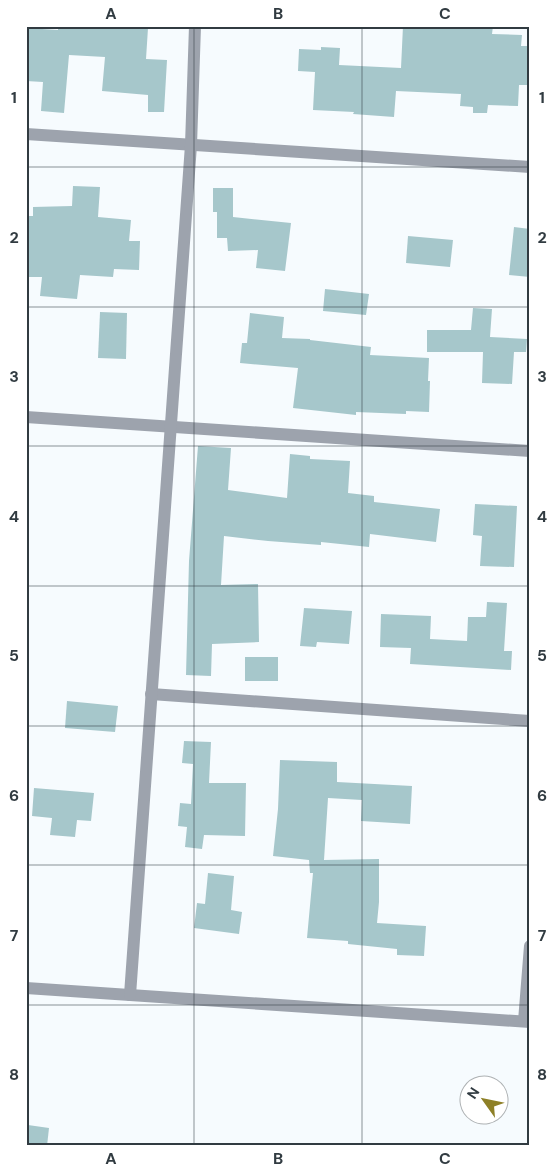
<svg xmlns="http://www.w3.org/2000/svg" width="556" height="1172" font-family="'DM Sans',sans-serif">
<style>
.building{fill:#a6c7cb}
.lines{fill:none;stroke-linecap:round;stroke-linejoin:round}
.street{stroke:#9da3ad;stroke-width:12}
.grid{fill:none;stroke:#313b41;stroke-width:1;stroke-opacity:0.55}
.neatline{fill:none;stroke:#313b41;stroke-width:2}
.grid-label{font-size:16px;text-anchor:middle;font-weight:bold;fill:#313b41}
</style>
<rect width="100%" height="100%" fill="#f6fbfe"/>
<!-- building -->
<g class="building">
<polygon points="58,26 124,26 148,28 146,59 167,60 164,112 148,112 148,95 102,91 105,57 69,55 64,113 41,111 43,82 26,81 26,28 58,30"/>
<polygon points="403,26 493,26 492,34 522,35 521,46 530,46 530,85 519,85 518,106 488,105 487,113 473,113 473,107 460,106 461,94 396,91 394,117 353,114 354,112 313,110 315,72 298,71 299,49 321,50 321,47 340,48 339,65 401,68"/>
<polygon points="73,186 100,187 98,217 131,220 129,241 140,241 139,270 114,269 113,277 80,275 77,299 40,296 42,277 26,277 26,216 33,216 33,207 72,206"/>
<polygon points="213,188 233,188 233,217 291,223 285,271 256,268 258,250 228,251 227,238 217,238 217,212 213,212"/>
<polygon points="514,227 530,229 530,277 509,275"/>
<polygon points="408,236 453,240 450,267 406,263"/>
<polygon points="325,289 369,294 366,315 323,311"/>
<polygon points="473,308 492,309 490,337 527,339 526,352 514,352 512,384 482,383 483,352 427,352 427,330 471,330"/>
<polygon points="100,312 127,313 126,359 98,358"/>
<polygon points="250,313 284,317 282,338 310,339 310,340 371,347 370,355 429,358 428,381 430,381 429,412 406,411 406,414 356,412 356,415 293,408 298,368 240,363 242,343 247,343"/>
<polygon points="198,446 231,448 228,490 287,498 290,454 310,456 310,459 350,461 348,493 374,496 374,502 440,509 436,542 370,534 369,547 321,542 321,545 268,541 224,536 221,585 258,584 259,642 212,644 211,676 186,675 189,561"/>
<polygon points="475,504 517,506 514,567 480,566 482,536 473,535"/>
<polygon points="487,602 507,603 504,651 512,651 511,670 410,664 411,648 380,647 381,614 431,616 430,639 467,641 468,617 486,617"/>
<polygon points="304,608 352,611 349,644 317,642 316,647 300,646"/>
<rect x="245" y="657" width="33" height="24"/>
<polygon points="67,701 118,706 115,732 65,728"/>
<polygon points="184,741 211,742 209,783 246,783 245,836 204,835 202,849 185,847 187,827 178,826 180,803 191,804 193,764 182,763"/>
<polygon points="280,760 337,762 337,782 412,786 410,824 361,821 362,800 328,798 324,860 379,859 379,902 377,923 426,926 424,956 397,955 397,949 348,944 348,941 307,938 313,873 310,873 309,860 273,856 278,809"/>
<polygon points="34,788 94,793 91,821 77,820 75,837 50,835 52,818 32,816"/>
<polygon points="208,873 234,876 231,910 242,912 239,934 194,928 197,903 205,904"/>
<polygon points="28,1125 49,1128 47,1146 26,1146"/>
</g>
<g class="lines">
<!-- street -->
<g class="street">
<polyline points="26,134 530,167"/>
<polyline points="26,417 530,451"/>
<polyline points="151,694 530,721"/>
<polyline points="26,988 530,1022"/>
<polyline points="130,995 191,145 195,26"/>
<polyline points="524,1021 530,946"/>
</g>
</g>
<!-- grid -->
<path class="grid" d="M 194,26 L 194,1146M 362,26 L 362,1146M 26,167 L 530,167M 26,307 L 530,307M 26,446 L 530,446M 26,586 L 530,586M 26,726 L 530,726M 26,865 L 530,865M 26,1005 L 530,1005"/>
<!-- border -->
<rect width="556" height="1172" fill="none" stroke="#ffffff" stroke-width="55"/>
<!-- north arrow -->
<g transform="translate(484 1100) rotate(303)"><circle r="24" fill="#ffffff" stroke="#adb1b3"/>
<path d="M0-4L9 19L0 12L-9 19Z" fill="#8e8027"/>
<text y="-8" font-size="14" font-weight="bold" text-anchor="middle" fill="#313b41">N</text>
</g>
<rect x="28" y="28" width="500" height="1116" class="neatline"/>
<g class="grid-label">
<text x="111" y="19">A</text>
<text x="278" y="19">B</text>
<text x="445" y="19">C</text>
<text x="14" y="103">1</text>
<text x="542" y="103">1</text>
<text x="14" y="243">2</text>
<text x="542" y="243">2</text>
<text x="14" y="382">3</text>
<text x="542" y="382">3</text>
<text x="14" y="522">4</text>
<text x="542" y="522">4</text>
<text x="14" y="661">5</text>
<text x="542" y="661">5</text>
<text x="14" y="801">6</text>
<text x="542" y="801">6</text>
<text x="14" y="941">7</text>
<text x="542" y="941">7</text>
<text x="14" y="1080">8</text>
<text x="542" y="1080">8</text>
<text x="111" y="1164">A</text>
<text x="278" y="1164">B</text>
<text x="445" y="1164">C</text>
</g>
</svg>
